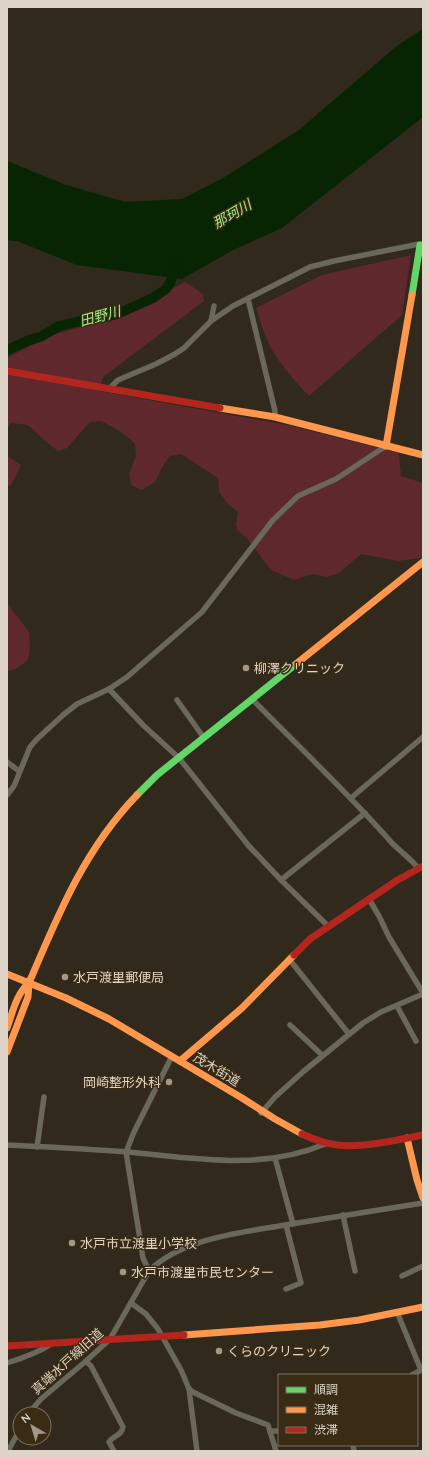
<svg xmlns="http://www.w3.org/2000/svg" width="430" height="1458" font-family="Quicksand,'Noto Sans JP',sans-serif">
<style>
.green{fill:#5e282d}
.water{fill:#072403}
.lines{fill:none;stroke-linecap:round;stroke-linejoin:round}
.river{stroke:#072403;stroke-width:10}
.street{stroke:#69685a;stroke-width:5.5}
.fast{stroke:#63d668;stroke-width:7}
.slow{stroke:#ff974d;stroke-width:7}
.jam{stroke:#b3261e;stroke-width:7}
.poi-dot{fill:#a1988b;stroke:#392b14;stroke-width:1.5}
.labels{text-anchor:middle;stroke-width:3;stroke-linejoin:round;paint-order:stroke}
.poi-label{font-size:13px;fill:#ded4c7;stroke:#392b14;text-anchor:start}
.street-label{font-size:13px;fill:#ded4c7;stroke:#392b14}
.water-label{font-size:14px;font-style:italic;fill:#9cee88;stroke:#392b14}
</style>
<rect width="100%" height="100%" fill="#31291c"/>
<!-- green -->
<g class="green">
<path d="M 411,255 L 402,315 L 309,396 C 292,378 274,358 265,335 C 261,326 259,317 256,308 L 322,275 Z"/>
<polygon points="185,282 202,293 204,301 103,377 99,391 287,425 399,453 401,476 423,483 423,556 421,558 398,561 361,554 339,573 327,577 313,574 294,580 271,570 246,537 238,531 236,524 238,512 228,504 219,492 218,478 181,454 170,456 164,464 155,482 142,490 131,485 129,474 136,456 135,444 131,440 120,431 101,421 90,422 67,448 58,451 43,439 28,425 11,423 7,429 7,358 49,336 126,314"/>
<polygon points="7,456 21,465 11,485 7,486"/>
<polygon points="7,603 29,632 30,650 28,660 14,670 7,671"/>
</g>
<!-- water -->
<polygon class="water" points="423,29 423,117 282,228 233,250 182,279 77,265 17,241 7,240 7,161 66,185 125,202 182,199 223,178 299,130 398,45"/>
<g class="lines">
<!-- river -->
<polyline class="river" points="7,350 27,341 42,336 59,326 94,318 103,317 117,314 153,298 166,289 170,283 176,265"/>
<!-- street -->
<g class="street">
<polyline points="248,299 275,411 275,417"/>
<polyline points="214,306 211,321 233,306 310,267 334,261 419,244 420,245"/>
<polyline points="110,388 118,380 156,364 175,354 184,348 211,321"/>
<polyline points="109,689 143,725 179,758 248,845 281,880 328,926"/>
<path d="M 252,699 C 299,747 348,793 392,843 C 401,852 411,859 418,868"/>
<polyline points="177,700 204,738"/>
<polyline points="7,762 19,771"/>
<polyline points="7,795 14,786 30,747 36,740 63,715 77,704 109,689 127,677 202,612 273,520 298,496 336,479 386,446"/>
<polyline points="351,798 423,737"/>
<polyline points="281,880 365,813"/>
<polyline points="369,899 379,916 389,937 423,993"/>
<polyline points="289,959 349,1034"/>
<polyline points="397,1006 416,1041"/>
<polyline points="290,1025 322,1055"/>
<polyline points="261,1113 275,1097 304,1071 363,1023 381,1012 423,994"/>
<path d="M 7,1145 C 47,1147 88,1149 128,1152 C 194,1158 262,1171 325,1144"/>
<polyline points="37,1147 44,1097"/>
<polyline points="275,1158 293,1224"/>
<polyline points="343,1215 355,1271"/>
<polyline points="149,1271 143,1258 126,1152 134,1132 172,1056"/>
<polyline points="402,1276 423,1266"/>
<polyline points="286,1289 301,1283 286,1225"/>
<polyline points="131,1303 146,1314 158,1329 181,1370 189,1389 197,1451"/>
<polyline points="397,1312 421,1370"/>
<path d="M 86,1361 L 91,1366 L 123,1427 C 122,1436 113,1435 109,1442 L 114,1451"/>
<path d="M 7,1363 C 23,1358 38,1353 53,1343"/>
<polyline points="412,1375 423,1369"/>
<polyline points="189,1389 193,1392 236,1413 268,1425 276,1451"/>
<path d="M 28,1414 L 41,1399 L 86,1361 L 110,1339 L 149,1271 C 183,1237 246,1232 291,1224 C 335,1217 379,1210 423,1203"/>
<polyline points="270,1431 279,1431"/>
<polyline points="353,1445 354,1451"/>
<polyline points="8,1451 20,1429"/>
</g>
<!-- fast -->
<g class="fast">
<polyline points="412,295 420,245 423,245"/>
<polyline points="137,795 157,775 296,664"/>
</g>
<!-- slow -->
<g class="slow">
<polyline points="220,408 275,417 423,455"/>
<polyline points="386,446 412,295"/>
<polyline points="296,664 423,562"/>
<polyline points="7,974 66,998 109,1019 242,1098 275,1119 302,1134"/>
<path d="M 7,1028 C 11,1017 14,1004 20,994 C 24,987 29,983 32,976 C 60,910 86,848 137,795"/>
<polyline points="7,1052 28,997 29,983"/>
<polyline points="180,1061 242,1008 294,955"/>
<polyline points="407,1138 417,1180 423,1198"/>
<polyline points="184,1335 320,1325 359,1320 423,1307"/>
</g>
<!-- jam -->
<g class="jam">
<polyline points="7,371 220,408"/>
<polyline points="294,955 310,939 396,881 423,866"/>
<path d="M 302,1134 C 313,1139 325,1144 337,1145 C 365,1148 395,1140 423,1135"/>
<polyline points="7,1346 184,1335"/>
</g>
</g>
<!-- markers -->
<g class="poi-dot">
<circle cx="246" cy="668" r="4"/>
<circle cx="65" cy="977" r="4"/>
<circle cx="169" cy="1082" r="4"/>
<circle cx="72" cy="1243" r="4"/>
<circle cx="123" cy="1272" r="4"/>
<circle cx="219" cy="1351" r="4"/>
</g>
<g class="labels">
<!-- poi labels -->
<g class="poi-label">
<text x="254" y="673">柳澤クリニック</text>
<text x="73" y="982">水戸渡里郵便局</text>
<text x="161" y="1087" text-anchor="end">岡崎整形外科</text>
<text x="80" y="1248">水戸市立渡里小学校</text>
<text x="131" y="1277">水戸市渡里市民センター</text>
<text x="227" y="1356">くらのクリニック</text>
</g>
<!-- street labels -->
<g class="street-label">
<text transform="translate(217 1069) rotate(31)" y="5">茂木街道</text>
<text transform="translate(67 1361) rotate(-42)" y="5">真端水戸線旧道</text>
</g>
<!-- water labels -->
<g class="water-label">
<text transform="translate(232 214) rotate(-30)" y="5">那珂川</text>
<text transform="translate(100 316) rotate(-15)" y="5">田野川</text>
</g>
</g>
<!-- border -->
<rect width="430" height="1458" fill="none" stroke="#ded4c7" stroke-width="16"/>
<!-- legend -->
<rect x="278" y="1374" width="140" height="72" fill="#392b14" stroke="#7b6f5c"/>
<rect x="286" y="1387" width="20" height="6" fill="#63d668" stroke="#7b6f5c"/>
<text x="314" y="1394" font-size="12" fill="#ded4c7">順調</text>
<rect x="286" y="1407" width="20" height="6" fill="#ff974d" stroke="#7b6f5c"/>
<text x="314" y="1414" font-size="12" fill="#ded4c7">混雑</text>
<rect x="286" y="1427" width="20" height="6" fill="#b3261e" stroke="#7b6f5c"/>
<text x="314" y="1434" font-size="12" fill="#ded4c7">渋滞</text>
<!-- north arrow -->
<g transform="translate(32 1426) rotate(322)"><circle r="19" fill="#392b14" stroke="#7b6f5c"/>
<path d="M0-3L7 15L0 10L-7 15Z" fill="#a1988b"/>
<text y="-6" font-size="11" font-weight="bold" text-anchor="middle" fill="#ded4c7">N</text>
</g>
</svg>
